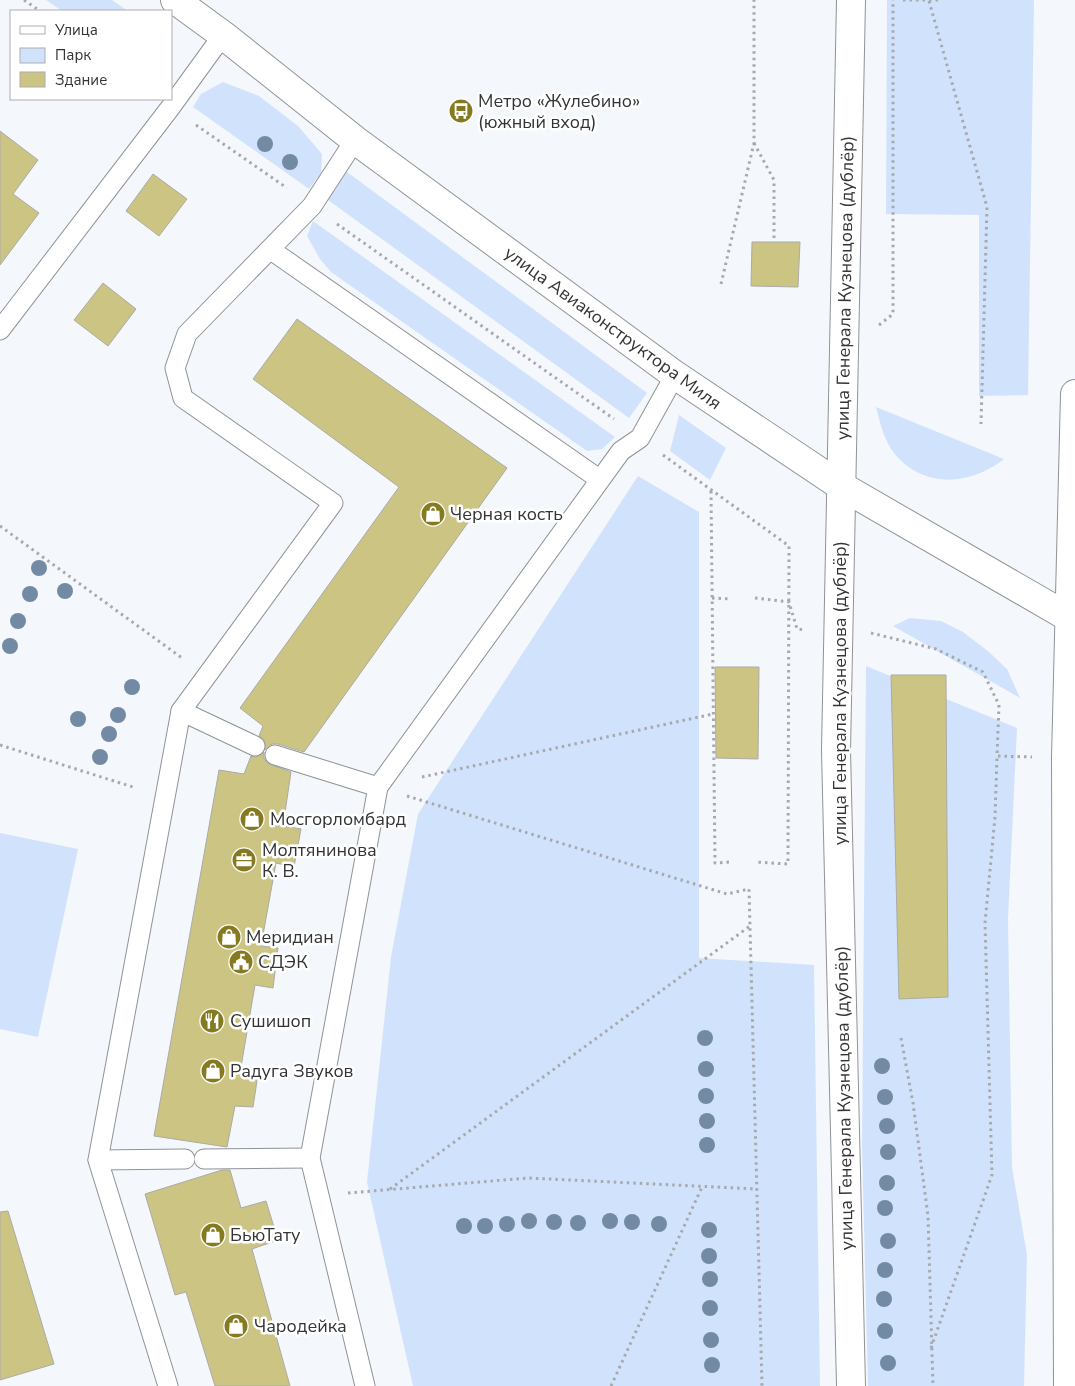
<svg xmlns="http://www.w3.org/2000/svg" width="1075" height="1386" font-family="'Nunito Sans',sans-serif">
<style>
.green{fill:#d1e3fc}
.building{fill:#ccc483;stroke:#ababa7}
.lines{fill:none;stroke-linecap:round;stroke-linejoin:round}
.lane-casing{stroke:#909396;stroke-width:21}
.street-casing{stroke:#909396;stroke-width:30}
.secondary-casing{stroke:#909396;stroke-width:30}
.path{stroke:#a7a9ac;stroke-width:3;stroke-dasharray:2.5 4;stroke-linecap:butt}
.lane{stroke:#fff;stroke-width:19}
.street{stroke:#fff;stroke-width:28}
.secondary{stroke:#fff;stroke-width:28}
.tree{fill:#738aa5}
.labels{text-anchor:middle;stroke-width:5;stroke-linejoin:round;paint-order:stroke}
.poi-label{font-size:18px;fill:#333435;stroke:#fff;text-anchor:start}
.street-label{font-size:18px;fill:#333435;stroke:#fff}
</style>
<rect width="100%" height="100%" fill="#f4f7fb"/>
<!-- green -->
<g class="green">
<polygon points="46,0 112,0 128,11 62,11"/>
<polygon points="887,0 1034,0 1028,395 979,396 979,215 886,214"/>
<polygon points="223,82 259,96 298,126 322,154 321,173 309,189 193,107 201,94"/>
<polygon points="347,172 647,393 629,418 328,200"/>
<polygon points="313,221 615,437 602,449 587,451 331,272 320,259 307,236"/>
<path d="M 876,407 L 1004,459 C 970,486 923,489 894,453 C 884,440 880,423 876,407 Z"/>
<polygon points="679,415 726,448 710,480 670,451"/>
<polygon points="638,476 699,512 699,958 814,965 820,1386 413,1386 367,1182 391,957 418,814"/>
<polygon points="910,618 941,621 963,632 989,652 1007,669 1020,698 893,626"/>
<polygon points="866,666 1017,728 1008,919 1012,1167 1027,1255 1024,1386 868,1386 862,1146"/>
<polygon points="0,833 78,849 38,1037 0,1029"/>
</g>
<!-- building -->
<g class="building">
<polygon points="0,131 38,160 13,194 39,213 0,265"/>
<polygon points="153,174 187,199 159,236 126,211"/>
<polygon points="752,242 800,242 798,287 751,286"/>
<polygon points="103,283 136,309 108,346 74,320"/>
<polygon points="297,319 507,468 304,752 278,744 272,744 265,750 264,740 259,736 263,726 240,708 399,487 253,379"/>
<polygon points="715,667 759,667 758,759 716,758"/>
<polygon points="891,675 946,675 948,997 899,999"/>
<polygon points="264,752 264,758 267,763 291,772 283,826 301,829 294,867 276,863 261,946 278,948 273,988 255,985 241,1067 259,1068 253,1107 235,1106 227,1147 154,1136 219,770 244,774 251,756 256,757"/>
<polygon points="222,1170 230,1170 241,1208 266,1201 278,1240 252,1249 290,1386 215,1386 186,1292 175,1295 145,1194"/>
<polygon points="8,1211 54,1364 0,1380 0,1212"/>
</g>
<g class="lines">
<defs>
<g id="lane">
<polyline points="271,250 599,479"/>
<polyline points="0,330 170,108 223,35"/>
<polyline points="181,711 255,746"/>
<polyline points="275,755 378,787"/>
<polyline points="204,1159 310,1158"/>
<polyline points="98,1160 185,1159"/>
<polyline points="168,1386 98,1160 181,711 333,503 183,398 175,368 187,334 312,206 355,140"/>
<polyline points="365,1386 310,1158 378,787 621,451 640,438 675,375"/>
</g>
<polyline id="street" points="851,0 836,750 851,1386"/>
<g id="secondary">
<polyline points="175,0 223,35 355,140 675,375 841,486 1075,621"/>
<polyline points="1068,1386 1066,758 1075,394"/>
</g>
</defs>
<!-- lane casing -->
<use href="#lane" class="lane-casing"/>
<!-- street casing -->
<use href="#street" class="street-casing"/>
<!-- secondary casing -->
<use href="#secondary" class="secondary-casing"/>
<!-- path -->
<g class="path">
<polyline points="24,0 40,11"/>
<polyline points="903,0 938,0"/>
<polyline points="929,1 987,207 981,424"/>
<polyline points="196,125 287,188"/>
<polyline points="754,143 774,180 774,242"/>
<polyline points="337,224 614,419"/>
<polyline points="721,284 754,143 754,0"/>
<polyline points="879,325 893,314 893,0"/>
<polyline points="663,455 789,546 788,864 755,862"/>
<polyline points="711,491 715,863 729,862"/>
<polyline points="0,526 182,658"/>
<polyline points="712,598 731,599"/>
<polyline points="755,598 789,602 797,629 805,630"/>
<polyline points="871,633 936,649 983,672 999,705 997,756 1032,757"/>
<polyline points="0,745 136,788"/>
<polyline points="422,777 713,714"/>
<polyline points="407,796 727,894 749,889 762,1386"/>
<polyline points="901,1038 913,1103 928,1216 933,1386"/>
<polyline points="390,1189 750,926"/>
<polyline points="348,1193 528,1178 757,1189"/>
<polyline points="931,1348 992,1175 985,923 995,817 997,756"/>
<polyline points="611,1386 702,1187"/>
</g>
<!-- lane -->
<use href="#lane" class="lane"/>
<!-- street -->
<use href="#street" class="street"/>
<!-- secondary -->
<use href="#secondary" class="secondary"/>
</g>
<!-- trees -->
<g class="tree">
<circle cx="265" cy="144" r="8"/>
<circle cx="290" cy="162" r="8"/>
<circle cx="39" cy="568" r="8"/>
<circle cx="65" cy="591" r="8"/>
<circle cx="30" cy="594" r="8"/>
<circle cx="18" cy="621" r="8"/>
<circle cx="10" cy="646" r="8"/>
<circle cx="132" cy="687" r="8"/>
<circle cx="118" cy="715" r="8"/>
<circle cx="78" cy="719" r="8"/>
<circle cx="109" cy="734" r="8"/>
<circle cx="100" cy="757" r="8"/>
<circle cx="705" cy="1038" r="8"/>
<circle cx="882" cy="1066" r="8"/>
<circle cx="706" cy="1069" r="8"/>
<circle cx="706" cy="1096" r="8"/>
<circle cx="885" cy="1097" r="8"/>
<circle cx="707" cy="1121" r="8"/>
<circle cx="887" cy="1126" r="8"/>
<circle cx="707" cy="1145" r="8"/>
<circle cx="888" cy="1152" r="8"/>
<circle cx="887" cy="1183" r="8"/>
<circle cx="885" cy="1208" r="8"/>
<circle cx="529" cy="1221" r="8"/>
<circle cx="610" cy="1221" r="8"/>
<circle cx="554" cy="1222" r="8"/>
<circle cx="632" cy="1222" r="8"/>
<circle cx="578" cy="1223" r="8"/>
<circle cx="507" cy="1224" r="8"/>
<circle cx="659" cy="1224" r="8"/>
<circle cx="464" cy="1226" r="8"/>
<circle cx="485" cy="1226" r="8"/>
<circle cx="709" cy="1230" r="8"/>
<circle cx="888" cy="1241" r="8"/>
<circle cx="709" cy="1256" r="8"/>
<circle cx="885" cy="1270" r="8"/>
<circle cx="710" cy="1279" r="8"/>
<circle cx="884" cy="1299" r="8"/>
<circle cx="710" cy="1308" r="8"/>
<circle cx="885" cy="1331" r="8"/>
<circle cx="711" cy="1340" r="8"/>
<circle cx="888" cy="1363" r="8"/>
<circle cx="712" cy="1365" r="8"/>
</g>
<!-- icons -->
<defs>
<symbol id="bus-disc" viewBox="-11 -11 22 22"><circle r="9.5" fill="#857a20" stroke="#fff"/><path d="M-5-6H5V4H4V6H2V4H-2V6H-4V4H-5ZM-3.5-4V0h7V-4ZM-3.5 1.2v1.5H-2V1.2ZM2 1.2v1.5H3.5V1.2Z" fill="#fff"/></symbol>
<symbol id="shop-disc" viewBox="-11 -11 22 22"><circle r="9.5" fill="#857a20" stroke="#fff"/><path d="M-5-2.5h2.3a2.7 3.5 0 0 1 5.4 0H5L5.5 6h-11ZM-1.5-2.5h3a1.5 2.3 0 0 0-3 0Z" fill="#fff"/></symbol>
<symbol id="office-disc" viewBox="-11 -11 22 22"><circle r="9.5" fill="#857a20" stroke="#fff"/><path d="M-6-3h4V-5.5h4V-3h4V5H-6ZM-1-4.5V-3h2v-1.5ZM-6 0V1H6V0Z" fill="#fff"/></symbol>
<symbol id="civic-disc" viewBox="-11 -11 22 22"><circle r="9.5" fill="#857a20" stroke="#fff"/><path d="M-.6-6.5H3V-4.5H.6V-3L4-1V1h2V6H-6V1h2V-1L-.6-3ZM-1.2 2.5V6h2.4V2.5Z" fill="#fff"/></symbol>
<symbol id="restaurant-disc" viewBox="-11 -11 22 22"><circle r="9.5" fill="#857a20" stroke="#fff"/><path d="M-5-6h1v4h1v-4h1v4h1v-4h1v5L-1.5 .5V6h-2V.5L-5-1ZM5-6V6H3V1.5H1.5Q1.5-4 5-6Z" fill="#fff"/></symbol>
</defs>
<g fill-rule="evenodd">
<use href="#bus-disc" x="447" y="97" width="28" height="28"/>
<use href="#shop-disc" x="419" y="500" width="28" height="28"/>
<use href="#shop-disc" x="238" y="805" width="28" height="28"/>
<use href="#office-disc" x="230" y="846" width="28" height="28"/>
<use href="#shop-disc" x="215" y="923" width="28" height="28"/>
<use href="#civic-disc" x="227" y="948" width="28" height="28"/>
<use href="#restaurant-disc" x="198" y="1007" width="28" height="28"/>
<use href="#shop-disc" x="199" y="1057" width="28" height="28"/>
<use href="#shop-disc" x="199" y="1221" width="28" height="28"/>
<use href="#shop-disc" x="222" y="1312" width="28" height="28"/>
</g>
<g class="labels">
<!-- poi labels -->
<g class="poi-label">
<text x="478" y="107">Метро «Жулебино»<tspan x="478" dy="21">(южный вход)</tspan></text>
<text x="450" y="520">Черная кость</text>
<text x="270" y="825">Мосгорломбард</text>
<text x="262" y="856">Молтянинова<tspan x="262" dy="21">К. В.</tspan></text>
<text x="246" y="943">Меридиан</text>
<text x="258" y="968">СДЭК</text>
<text x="230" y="1027">Сушишоп</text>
<text x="230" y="1077">Радуга Звуков</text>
<text x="230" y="1241">БьюТату</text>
<text x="254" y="1332">Чародейка</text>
</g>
<!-- street labels -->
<g class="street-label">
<text transform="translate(845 288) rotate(-89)" y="6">улица Генерала Кузнецова (дублёр)</text>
<text transform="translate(613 328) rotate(36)" y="6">улица Авиаконструктора Миля</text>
<text transform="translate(840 693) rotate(-90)" y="6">улица Генерала Кузнецова (дублёр)</text>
<text transform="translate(844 1098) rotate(-91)" y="6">улица Генерала Кузнецова (дублёр)</text>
</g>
</g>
<!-- legend -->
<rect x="10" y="10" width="162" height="90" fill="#ffffff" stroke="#adaeae"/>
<rect x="20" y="26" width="25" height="8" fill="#ffffff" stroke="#adaeae"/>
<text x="55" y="35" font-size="15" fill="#333435">Улица</text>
<rect x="20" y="48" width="25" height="15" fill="#d1e3fc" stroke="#adaeae"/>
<text x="55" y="60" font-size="15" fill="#333435">Парк</text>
<rect x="20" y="72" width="25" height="15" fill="#ccc483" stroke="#adaeae"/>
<text x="55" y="85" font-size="15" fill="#333435">Здание</text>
</svg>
